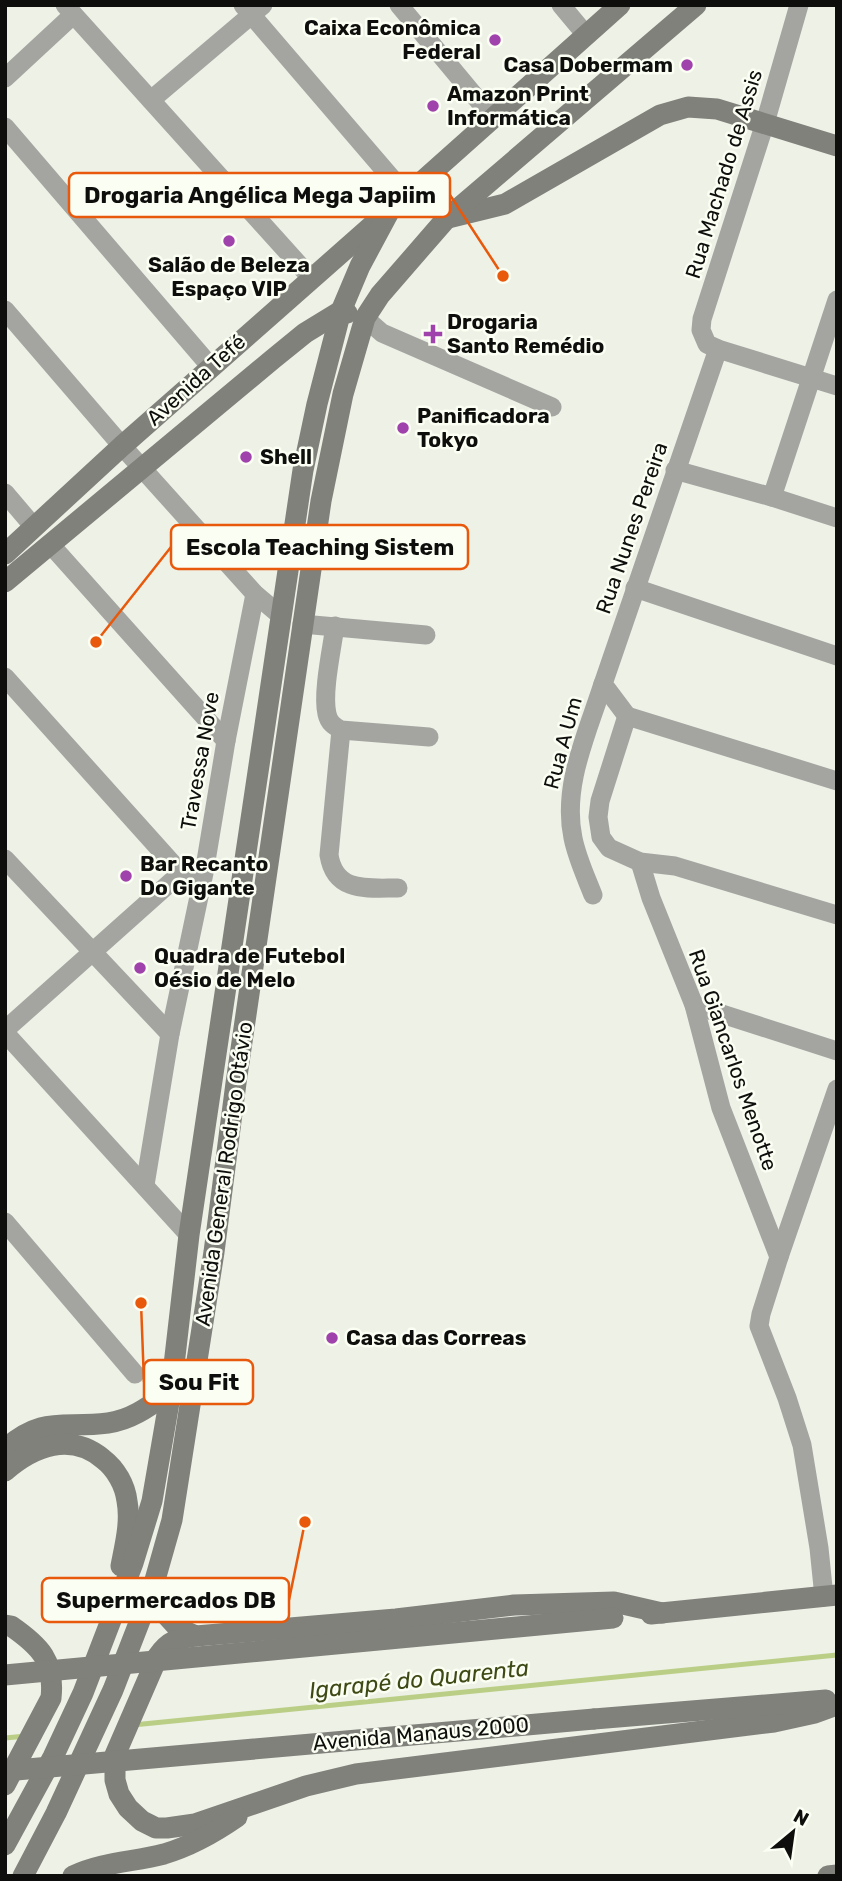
<svg xmlns="http://www.w3.org/2000/svg" width="842" height="1881" font-family="Rubik,sans-serif">
<style>
.lines{fill:none;stroke-linecap:round;stroke-linejoin:round}
.stream{stroke:#bbce86;stroke-width:5}
.street{stroke:#a4a5a1;stroke-width:19}
.secondary{stroke:#80817b;stroke-width:21}
.secondary-bridge{stroke:#80817b;stroke-width:21}
.poi-dot{fill:#a042ac;stroke:#fbfef3;stroke-width:2.5}
.labels{text-anchor:middle;stroke-width:5;stroke-linejoin:round;paint-order:stroke}
.poi-label{font-size:21px;font-weight:bold;fill:#0e0f0c;stroke:#fbfef3;text-anchor:start}
.street-label{font-size:21px;fill:#0e0f0c;stroke:#fbfef3}
.water-label{font-size:23px;font-style:italic;fill:#3e4a15;stroke:#fbfef3}
.leader{fill:none;stroke:#e8590c;stroke-width:2.5}
.callout-dot{fill:#e8590c;stroke:#fbfef3;stroke-width:2.5}
.callout{fill:#fbfef3;stroke:#e8590c;stroke-width:2.5}
.callout-label{font-size:23px;text-anchor:middle;font-weight:bold;fill:#0e0f0c}
</style>
<rect width="100%" height="100%" fill="#edf1e6"/>
<g class="lines">
<!-- stream -->
<g class="stream">
<polyline points="133,1725 837,1655"/>
<polyline points="5,1738 26,1736"/>
</g>
<!-- street -->
<g class="street">
<polyline points="65,5 311,278"/>
<polyline points="243,5 406,195"/>
<polyline points="399,5 493,118"/>
<polyline points="561,5 586,35"/>
<polyline points="799,5 765,123 702,319 701,330 707,344 718,349 837,386"/>
<polyline points="5,78 73,15"/>
<polyline points="151,100 263,5"/>
<polyline points="5,127 211,367"/>
<polyline points="5,310 122,446 255,594 281,616"/>
<polyline points="365,318 382,333 552,407"/>
<polyline points="675,470 772,497 837,518"/>
<polyline points="5,493 34,527"/>
<polyline points="772,497 837,300"/>
<polyline points="50,544 226,741"/>
<polyline points="635,588 837,656"/>
<polyline points="302,624 426,635"/>
<path d="M 335,626 C 332,648 322,693 327,714 C 329,723 334,726 341,730 L 429,737"/>
<polyline points="5,677 181,873"/>
<polyline points="627,716 603,684 718,349"/>
<polyline points="627,716 600,801 598,817 601,837 609,848 640,862 675,866 837,915"/>
<polyline points="627,716 837,781"/>
<path d="M 341,730 L 329,855 C 335,893 367,888 398,888"/>
<polyline points="5,859 170,1034"/>
<polyline points="640,862 651,898 694,1005 721,1108 779,1257 761,1314 759,1326 787,1398 802,1445 819,1548 824,1597"/>
<path d="M 593,895 C 586,877 577,858 573,838 C 562,786 587,734 603,684"/>
<polyline points="694,1005 837,1051"/>
<polyline points="5,1030 181,873 193,873"/>
<polyline points="5,1033 189,1235"/>
<polyline points="145,1185 170,1034 204,873 226,741 255,594"/>
<polyline points="5,1222 135,1374"/>
<polyline points="779,1257 837,1089"/>
</g>
<!-- secondary -->
<g class="secondary">
<polyline points="448,218 505,204 660,115 688,107 717,109 837,146"/>
<polyline points="5,554 122,446 383,216"/>
<polyline points="5,582 273,359 305,333 341,311 347,313"/>
<path d="M 5,1449 C 44,1415 63,1429 108,1423 C 132,1420 151,1405 171,1391"/>
<path d="M 5,1471 C 34,1446 71,1432 103,1459 C 116,1469 125,1485 127,1501 C 131,1522 125,1545 121,1566"/>
<polyline points="149,1596 178,1628 196,1636 396,1619 514,1605 614,1602 662,1613"/>
<polyline points="651,1614 837,1595"/>
<path d="M 5,1625 L 11,1626 C 40,1646 55,1661 51,1698 L 5,1785"/>
<path d="M 196,1636 C 177,1639 169,1640 158,1656 L 115,1755 L 115,1780 L 119,1794 L 128,1808 L 142,1821 L 156,1828 L 167,1828 L 195,1824 L 306,1786 L 356,1774 L 774,1722 L 815,1713 L 837,1705"/>
<polyline points="594,1719 826,1700"/>
<polyline points="5,1845 53,1757 83,1693 133,1563 152,1501 171,1391 189,1235 303,470 317,404 341,311 360,266 390,210 620,5"/>
<polyline points="23,1876 56,1813 113,1690 153,1587 172,1520 214,1252 236,1083 321,501 343,394 365,318 380,295 446,219 696,5"/>
<path d="M 73,1876 C 102,1862 134,1862 164,1854 C 191,1846 214,1833 237,1817"/>
<polyline points="828,1876 837,1875"/>
</g>
<!-- secondary-bridge -->
<g class="secondary-bridge">
<polyline points="5,1675 613,1618"/>
<polyline points="5,1771 594,1719"/>
</g>
</g>
<!-- markers -->
<g class="poi-dot">
<circle cx="495" cy="40" r="7"/>
<circle cx="687" cy="65" r="7"/>
<circle cx="433" cy="106" r="7"/>
<circle cx="229" cy="241" r="7"/>
<path d="M429.5 323.5h7v7h7v7h-7v7h-7v-7h-7v-7h7z"/>
<circle cx="403" cy="428" r="7"/>
<circle cx="246" cy="457" r="7"/>
<circle cx="126" cy="876" r="7"/>
<circle cx="140" cy="968" r="7"/>
<circle cx="332" cy="1338" r="7"/>
</g>
<g class="labels">
<!-- poi labels -->
<g class="poi-label">
<text x="481" y="35" text-anchor="end">Caixa Econômica<tspan x="481" dy="24">Federal</tspan></text>
<text x="673" y="72" text-anchor="end">Casa Dobermam</text>
<text x="447" y="101">Amazon Print<tspan x="447" dy="24">Informática</tspan></text>
<text x="229" y="272" text-anchor="middle">Salão de Beleza<tspan x="229" dy="24">Espaço VIP</tspan></text>
<text x="447" y="329">Drogaria<tspan x="447" dy="24">Santo Remédio</tspan></text>
<text x="417" y="423">Panificadora<tspan x="417" dy="24">Tokyo</tspan></text>
<text x="260" y="464">Shell</text>
<text x="140" y="871">Bar Recanto<tspan x="140" dy="24">Do Gigante</tspan></text>
<text x="154" y="963">Quadra de Futebol<tspan x="154" dy="24">Oésio de Melo</tspan></text>
<text x="346" y="1345">Casa das Correas</text>
</g>
<!-- street labels -->
<g class="street-label">
<text transform="translate(724 174) rotate(-73)" y="7">Rua Machado de Assis</text>
<text transform="translate(196 380) rotate(-42)" y="7">Avenida Tefé</text>
<text transform="translate(632 528) rotate(-71)" y="7">Rua Nunes Pereira</text>
<text transform="translate(563 743) rotate(-75)" y="7">Rua A Um</text>
<text transform="translate(200 761) rotate(-80)" y="7">Travessa Nove</text>
<text transform="translate(733 1060) rotate(71)" y="7">Rua Giancarlos Menotte</text>
<text transform="translate(224 1174) rotate(-82)" y="7">Avenida General Rodrigo Otávio</text>
<text transform="translate(421 1734) rotate(-5)" y="7">Avenida Manaus 2000</text>
</g>
<!-- water labels -->
<g class="water-label">
<text transform="translate(419 1679) rotate(-6)" y="8">Igarapé do Quarenta</text>
</g>
</g>
<!-- callouts -->
<path class="leader" d="M503 276L450 195M96 642L171 547M141 1303L144 1382M305 1522L289 1600"/>
<g class="callout-dot">
<circle cx="503" cy="276" r="7"/>
<circle cx="96" cy="642" r="7"/>
<circle cx="141" cy="1303" r="7"/>
<circle cx="305" cy="1522" r="7"/>
</g>
<g class="callout">
<rect x="69" y="173" width="381" height="44" rx="7"/>
<rect x="171" y="525" width="297" height="44" rx="7"/>
<rect x="144" y="1360" width="109" height="44" rx="7"/>
<rect x="42" y="1578" width="247" height="44" rx="7"/>
</g>
<g class="callout-label">
<text x="260" y="203">Drogaria Angélica Mega Japiim</text>
<text x="320" y="555">Escola Teaching Sistem</text>
<text x="199" y="1390">Sou Fit</text>
<text x="166" y="1608">Supermercados DB</text>
</g>
<!-- border -->
<rect width="842" height="1881" fill="none" stroke="#0e0f0c" stroke-width="14"/>
<!-- north arrow -->
<g transform="translate(793 1832) rotate(29)" stroke="#fbfef3" stroke-width="5" paint-order="stroke">
<path d="M0-5L12 26L0 18L-12 26Z" fill="#0e0f0c"/>
<text y="-10" font-size="19" font-weight="bold" text-anchor="middle" fill="#0e0f0c">N</text>
</g>
</svg>
